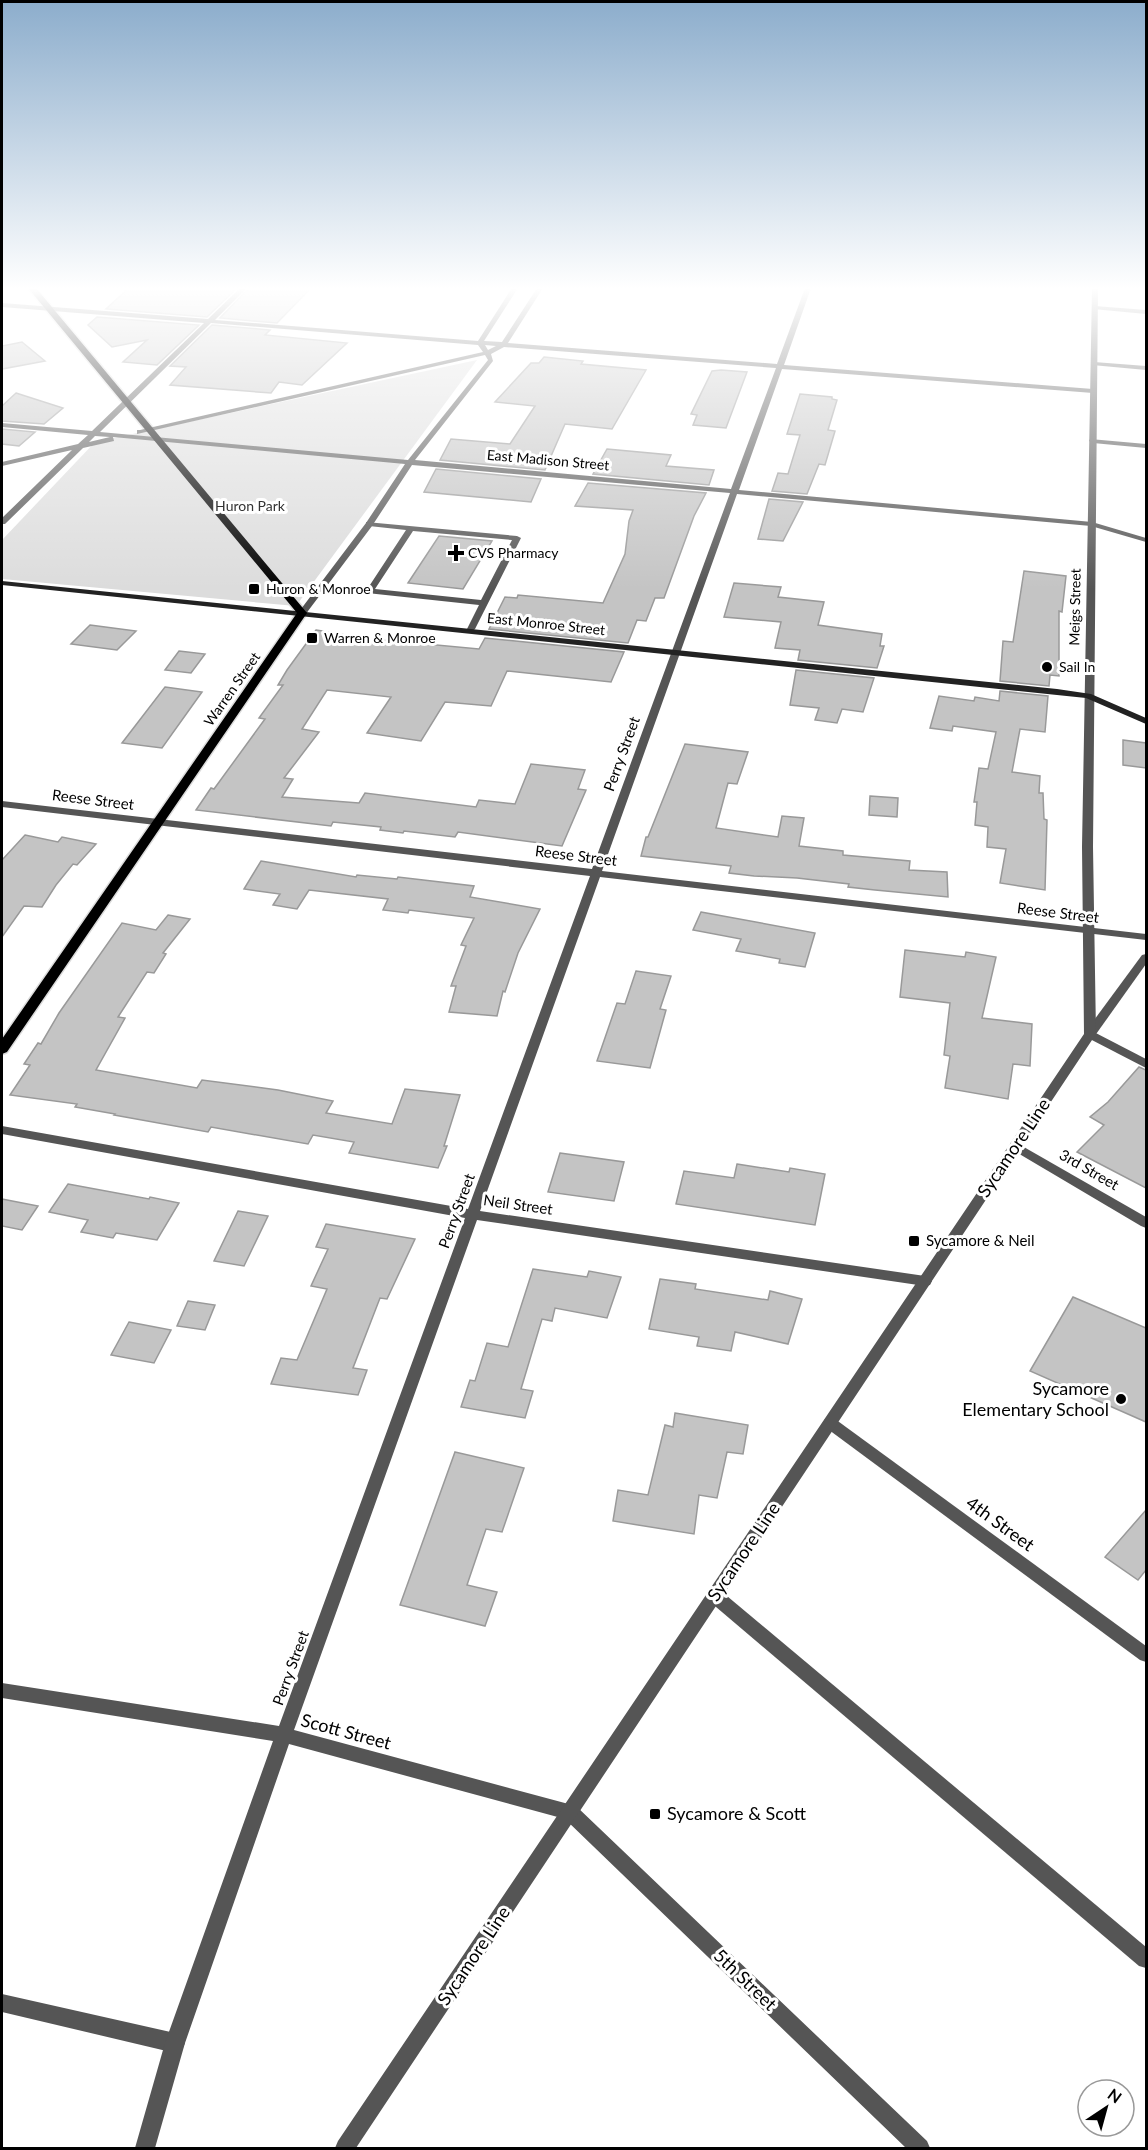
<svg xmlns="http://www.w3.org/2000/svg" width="1148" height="2150" font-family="Lato,sans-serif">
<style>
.green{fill:#dcdcdc}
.building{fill:#c4c4c4;stroke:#999;stroke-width:1.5}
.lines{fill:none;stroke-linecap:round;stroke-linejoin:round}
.primary-casing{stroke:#dbdbdb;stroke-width:3}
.service{fill:#555;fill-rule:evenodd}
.minor{fill:#555;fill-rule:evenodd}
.tertiary{fill:#555;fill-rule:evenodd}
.secondary{fill:#222;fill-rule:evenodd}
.primary{fill:#000;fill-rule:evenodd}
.poi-dot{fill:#000;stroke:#fff;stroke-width:2}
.labels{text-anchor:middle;stroke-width:6;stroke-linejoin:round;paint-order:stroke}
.far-street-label{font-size:14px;fill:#000;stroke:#fff}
.far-park-label{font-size:14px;fill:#333;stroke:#fff}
.far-poi-label{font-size:14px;fill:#000;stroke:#fff;text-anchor:start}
.street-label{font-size:15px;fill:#000;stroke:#fff}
.poi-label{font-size:15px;fill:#000;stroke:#fff;text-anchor:start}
.near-street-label{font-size:18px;fill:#000;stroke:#fff}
.near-poi-label{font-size:18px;fill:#000;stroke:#fff;text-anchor:end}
</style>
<rect width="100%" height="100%" fill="#fff"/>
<!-- green -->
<polygon class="green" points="477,360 296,606 2,579 2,540 95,442"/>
<!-- building -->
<g class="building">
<polygon points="129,288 237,288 207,317 106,309"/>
<polygon points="249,288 311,288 277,323 220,318"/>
<polygon points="97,317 199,325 157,365 123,362 147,340 112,347 88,325"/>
<polygon points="212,325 270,330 265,335 347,343 302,385 279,382 271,393 170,385 186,367 170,366"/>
<polygon points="22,342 45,361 2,369 2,346"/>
<polygon points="544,357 583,361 581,364 646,370 612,429 565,424 545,470 440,460 451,439 510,444 535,406 495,402 531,363 539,363"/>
<polygon points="721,370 747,372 726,428 693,425 697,415 691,414 712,371"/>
<polygon points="16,393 63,408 44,424 2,421 2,406"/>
<polygon points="800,394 832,397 832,399 837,400 828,430 835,431 825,465 819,464 807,494 772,491 778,473 788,474 800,435 787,434"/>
<polygon points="2,429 35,432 19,446 2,444"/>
<polygon points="607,449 671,455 666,466 714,470 709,485 593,474"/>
<polygon points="436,469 541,479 531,502 424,492"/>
<polygon points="588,483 706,493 694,516 664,598 655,598 646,621 637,620 628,643 489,629 505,597 517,598 518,595 603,603 625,554 629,521 633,510 575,506"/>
<polygon points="769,499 803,502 783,541 758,539"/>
<polygon points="439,536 492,541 463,589 408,583"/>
<polygon points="1024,571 1066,576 1062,612 1059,611 1059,676 1050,675 1049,686 1000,681 1003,641 1013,642"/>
<polygon points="734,583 781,587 778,597 824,602 818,625 882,634 880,646 884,646 877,668 798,660 800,650 775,648 781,622 724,617"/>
<polygon points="90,625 136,631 117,650 71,644"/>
<polygon points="316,630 342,634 340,636 479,649 485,638 624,652 611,682 507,671 491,706 445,702 421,741 367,733 391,697 327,690 302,729 319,732 284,778 293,779 282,797 359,803 365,793 476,807 479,800 515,804 531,764 585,770 578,789 586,790 562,846 458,832 455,837 404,831 403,833 380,830 381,827 333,822 331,826 196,810 211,788 214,789 265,719 259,718 283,685 278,685 287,670"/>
<polygon points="179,651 205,654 191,673 165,670"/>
<polygon points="796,670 874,678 863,712 842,709 837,723 815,720 819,708 790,705"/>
<polygon points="165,687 202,692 162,748 122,743"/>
<polygon points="1000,691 1048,696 1045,732 1020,729 1012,772 1040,776 1039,793 1043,793 1044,819 1047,820 1045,890 1000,883 1006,849 987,847 988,827 975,825 977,802 974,802 979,768 988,769 996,732 953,726 952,731 930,728 939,696 974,701 975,697 999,701"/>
<polygon points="1123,740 1146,743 1146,768 1123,765"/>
<polygon points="685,744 748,752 737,784 728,783 716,828 778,837 782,816 804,818 799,846 843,851 843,855 910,861 909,870 947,872 948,897 875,890 848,887 849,884 797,878 754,876 729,873 731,866 641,856 646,837 648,837"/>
<polygon points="870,796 898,798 897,817 869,815"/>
<polygon points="25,835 58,842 62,837 96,844 77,865 73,864 56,885 42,907 24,906 2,937 2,860"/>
<polygon points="261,861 356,877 357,875 397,879 398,877 474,886 470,897 540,909 518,953 505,992 503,991 497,1016 449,1012 456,986 451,986 466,946 461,945 474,918 409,910 408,913 383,910 388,899 309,890 297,909 273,905 280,894 244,889"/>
<polygon points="701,912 815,933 805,967 779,963 780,959 736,951 741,939 693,930"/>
<polygon points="168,915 190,919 163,953 166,954 154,973 147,972 118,1017 125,1018 96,1070 197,1088 202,1080 278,1090 333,1101 326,1113 392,1124 405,1089 460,1095 444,1146 447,1146 438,1168 349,1153 354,1142 313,1135 308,1144 211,1127 208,1132 114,1115 115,1114 75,1107 77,1104 10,1095 30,1065 24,1064 38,1043 41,1044 59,1013 122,923 156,930"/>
<polygon points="905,950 965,957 966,952 996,957 982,1018 1032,1024 1030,1066 1013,1064 1008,1099 945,1088 950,1056 944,1055 950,1003 900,997"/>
<polygon points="636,971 671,976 660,1009 666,1010 650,1068 597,1061 617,1003 625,1004"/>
<polygon points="1139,1067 1146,1070 1146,1188 1077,1152 1104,1125 1090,1117 1108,1102"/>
<polygon points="560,1153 624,1162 614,1201 548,1192"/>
<polygon points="737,1164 789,1172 790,1168 825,1174 815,1225 676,1204 684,1171 734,1178"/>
<polygon points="68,1184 149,1199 150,1197 179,1203 157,1240 116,1233 113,1238 81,1232 88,1220 49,1212"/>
<polygon points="2,1199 38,1206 22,1230 2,1226"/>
<polygon points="238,1211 268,1216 244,1266 214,1261"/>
<polygon points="326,1224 415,1239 387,1299 380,1298 353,1368 367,1370 358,1395 271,1384 281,1358 297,1360 327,1289 311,1286 328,1249 316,1247"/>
<polygon points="533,1269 587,1277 589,1271 621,1277 607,1318 555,1308 552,1321 542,1319 521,1389 533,1391 525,1418 461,1407 470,1380 475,1381 487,1343 508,1347"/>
<polygon points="660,1279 696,1284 695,1289 768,1300 770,1291 802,1299 788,1344 735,1332 731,1351 697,1346 699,1337 649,1329"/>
<polygon points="1073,1297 1146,1328 1146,1422 1030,1371"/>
<polygon points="188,1301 215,1305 205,1330 177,1326"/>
<polygon points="129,1322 171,1330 154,1363 111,1355"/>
<polygon points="675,1413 748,1425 743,1454 727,1452 717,1498 699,1495 694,1534 613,1521 618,1490 648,1495 665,1425 673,1427"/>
<polygon points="455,1452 524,1468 502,1532 486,1529 467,1585 497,1592 485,1626 400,1605"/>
<polygon points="1146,1510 1146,1570 1138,1580 1105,1557"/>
</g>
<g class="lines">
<defs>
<polygon id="primary" points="28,288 36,288 307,613 7,1052 2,1054 2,1039 297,613"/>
</defs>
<!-- primary casing -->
<use href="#primary" class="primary-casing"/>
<!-- service -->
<g class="service">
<path d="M 366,522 L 517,536 L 521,538 L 475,629 L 471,632 L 467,629 L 479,605 L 367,593 L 366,591 L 406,530 L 369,526 L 366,526 ZM 413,531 L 512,540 L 481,600 L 375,589 Z"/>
<polygon points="1090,1030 1146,1059 1146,1068 1086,1037 1084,1034 1086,1031"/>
<polygon points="715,1589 721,1591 1146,1947 1146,1968 1139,1966 709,1601 707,1596 709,1591"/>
<polygon points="2,1994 175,2033 182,2036 185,2043 182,2050 175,2053 2,2012"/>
</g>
<!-- minor -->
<g class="minor">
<path d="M 240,288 L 247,288 L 215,320 L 478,341 L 512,288 L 518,288 L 484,341 L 502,342 L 537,288 L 543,288 L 508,343 L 777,364 L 805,288 L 811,288 L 784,365 L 1093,389 L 1096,391 L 1093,393 L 782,369 L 739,490 L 1092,522 L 1146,538 L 1146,542 L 1091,526 L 737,494 L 602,871 L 1146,934 L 1146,940 L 600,877 L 480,1211 L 925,1276 L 930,1277 L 932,1281 L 930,1285 L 925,1286 L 477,1220 L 294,1730 L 576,1806 L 927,2141 L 930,2148 L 906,2148 L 565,1819 L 289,1744 L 185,2043 L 155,2148 L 135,2148 L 165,2043 L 273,1741 L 2,1698 L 2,1683 L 279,1726 L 465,1218 L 2,1134 L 2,1126 L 468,1209 L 590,876 L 2,807 L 2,801 L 592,869 L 730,493 L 412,465 L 372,526 L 305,615 L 302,616 L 298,613 L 366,523 L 405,464 L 113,437 L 114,441 L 83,448 L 5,524 L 2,524 L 2,518 L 72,450 L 2,466 L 2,462 L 78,444 L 88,435 L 2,427 L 2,423 L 92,431 L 204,323 L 2,307 L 2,303 L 208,319 ZM 211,323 L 478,345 L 483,352 L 140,430 L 137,430 L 137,434 L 485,355 L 488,360 L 408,460 L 100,432 ZM 485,345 L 496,346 L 488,350 ZM 504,347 L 776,368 L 731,489 L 415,460 L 493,361 L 491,354 ZM 95,436 L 110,437 L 89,442 Z"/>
<polygon points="1095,306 1146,310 1146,314 1093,309 1093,307"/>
<polygon points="1094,362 1146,366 1146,370 1092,365 1092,363"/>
<polygon points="1090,439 1146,444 1146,448 1093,443 1089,441"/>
<polygon points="1146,954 1146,964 1094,1037 1086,1037 1084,1034 1086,1031 1142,955"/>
<polygon points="1015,1142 1146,1217 1146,1228 1141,1226 1011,1149 1009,1146 1011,1143"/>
<polygon points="830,1417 835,1419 1146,1646 1146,1662 1140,1660 825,1427 823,1423 825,1419"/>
</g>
<!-- tertiary -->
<polygon class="tertiary" points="1092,288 1098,288 1093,847 1096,1034 356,2148 335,2148 338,2141 1084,1034 1082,847"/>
<!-- secondary -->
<polygon class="secondary" points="2,581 1057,689 1091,694 1146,718 1146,724 1086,698 1057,695 2,585"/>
<!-- primary -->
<use href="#primary" class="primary"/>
</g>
<!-- sky -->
<linearGradient id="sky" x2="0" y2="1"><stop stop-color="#8cadcc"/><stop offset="0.49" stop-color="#fff"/><stop offset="1" stop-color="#fff" stop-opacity="0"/></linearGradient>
<rect width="1148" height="589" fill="url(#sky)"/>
<!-- markers -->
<g class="poi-dot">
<path d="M453 544h6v6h6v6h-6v6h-6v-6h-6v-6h6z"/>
<rect x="248" y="583" width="12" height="12" rx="3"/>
<rect x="306" y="632" width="12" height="12" rx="3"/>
<circle cx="1047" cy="667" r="6"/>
<rect x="908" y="1235" width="12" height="12" rx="3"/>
<circle cx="1121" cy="1399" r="6"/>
<rect x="649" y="1808" width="12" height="12" rx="3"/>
</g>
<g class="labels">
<!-- far-street labels -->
<g class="far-street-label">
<text transform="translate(548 460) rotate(5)" y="5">East Madison Street</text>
<text transform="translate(1075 607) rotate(-89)" y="5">Meigs Street</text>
<text transform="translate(546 624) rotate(6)" y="5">East Monroe Street</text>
<text transform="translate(232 689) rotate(-55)" y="5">Warren Street</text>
</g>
<!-- far-park labels -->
<g class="far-park-label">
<text x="250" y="511">Huron Park</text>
</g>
<!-- far-poi labels -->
<g class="far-poi-label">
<text x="468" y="558">CVS Pharmacy</text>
<text x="266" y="594">Huron &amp; Monroe</text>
<text x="324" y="643">Warren &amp; Monroe</text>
<text x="1059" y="672">Sail In</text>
</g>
<!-- street labels -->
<g class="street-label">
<text transform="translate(622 754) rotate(-70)" y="5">Perry Street</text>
<text transform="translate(93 800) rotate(7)" y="5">Reese Street</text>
<text transform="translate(576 856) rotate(7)" y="5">Reese Street</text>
<text transform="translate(1058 913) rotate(7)" y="5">Reese Street</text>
<text transform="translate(1089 1170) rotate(30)" y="5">3rd Street</text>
<text transform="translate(518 1205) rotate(8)" y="5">Neil Street</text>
<text transform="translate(457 1211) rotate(-70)" y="5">Perry Street</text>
<text transform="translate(291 1668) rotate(-70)" y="5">Perry Street</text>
</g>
<!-- poi labels -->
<g class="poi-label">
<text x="926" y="1246">Sycamore &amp; Neil</text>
</g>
<!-- near-street labels -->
<g class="near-street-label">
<text transform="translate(1014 1148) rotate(-56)" y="6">Sycamore Line</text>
<text transform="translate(1000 1524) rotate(36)" y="6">4th Street</text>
<text transform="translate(744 1552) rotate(-56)" y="6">Sycamore Line</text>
<text transform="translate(346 1732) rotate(15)" y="6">Scott Street</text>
<text transform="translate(474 1956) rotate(-56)" y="6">Sycamore Line</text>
<text transform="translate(745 1980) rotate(44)" y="6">5th Street</text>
</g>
<!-- near-poi labels -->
<g class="near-poi-label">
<text x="1109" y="1395">Sycamore<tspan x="1109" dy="21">Elementary School</tspan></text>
<text x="667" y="1820" text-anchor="start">Sycamore &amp; Scott</text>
</g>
</g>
<!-- border -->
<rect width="1148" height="2150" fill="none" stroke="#000000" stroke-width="6"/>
<!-- north arrow -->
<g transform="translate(1106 2108) rotate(36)"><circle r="28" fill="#ffffff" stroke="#999999" stroke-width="1.5"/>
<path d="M0-4.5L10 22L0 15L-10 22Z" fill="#000000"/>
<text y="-9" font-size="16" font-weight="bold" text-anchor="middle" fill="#000000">N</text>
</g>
</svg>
